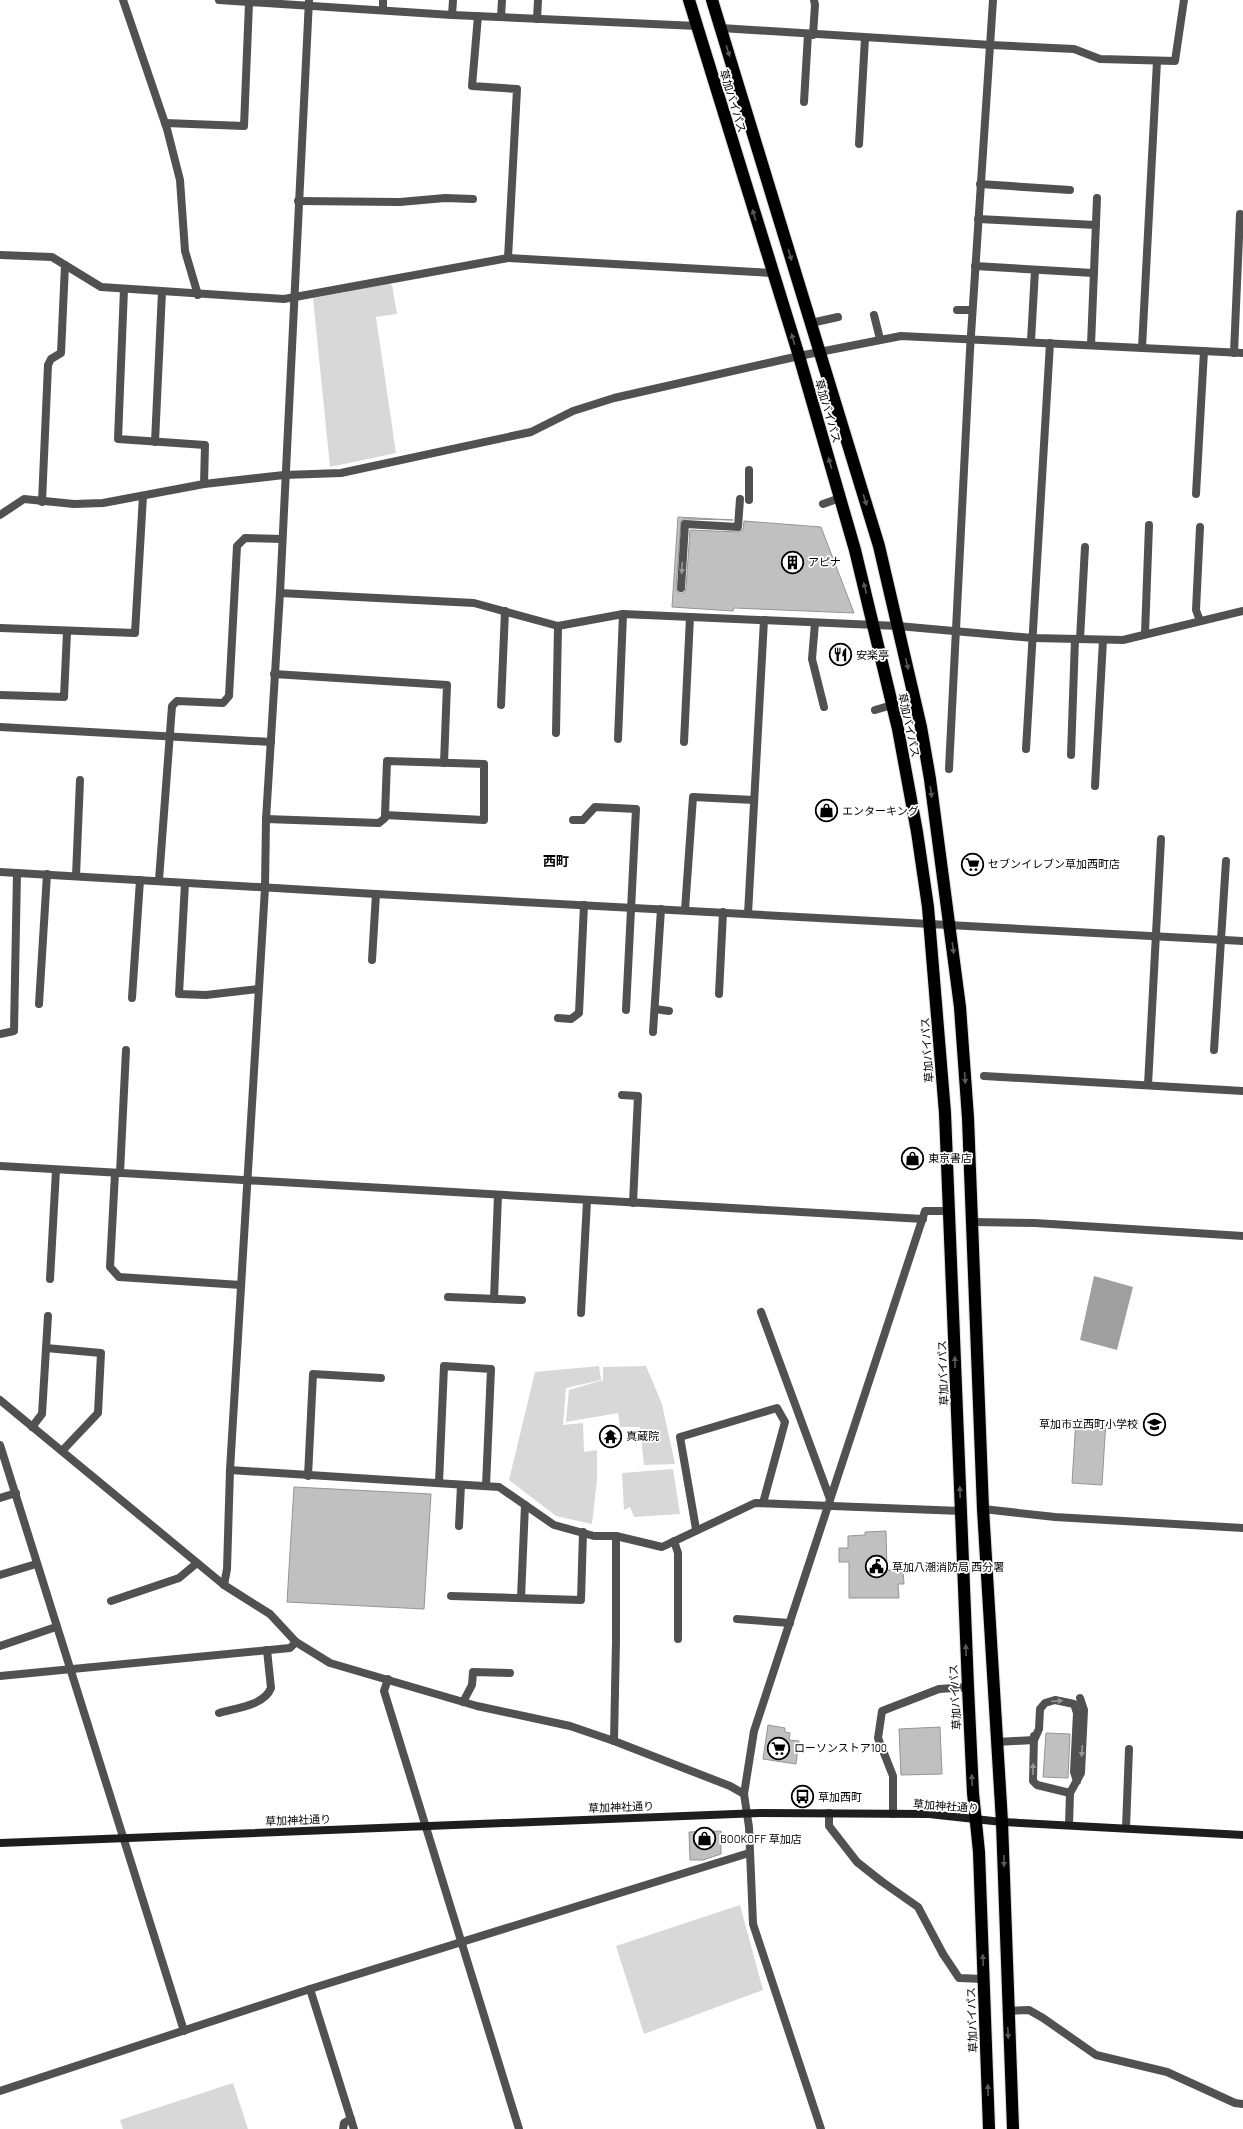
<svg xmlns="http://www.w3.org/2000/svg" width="1243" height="2129" font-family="Barlow,'Noto Sans JP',sans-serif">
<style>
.green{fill:#d8d8d8}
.water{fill:#9f9f9f}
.building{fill:#c0c0c0;stroke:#959595}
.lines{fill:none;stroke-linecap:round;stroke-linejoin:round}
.highway-casing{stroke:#dbdbdb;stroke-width:14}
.lane{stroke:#515151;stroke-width:8}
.street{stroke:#515151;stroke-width:8}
.secondary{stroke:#1e1e1e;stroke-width:8}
.highway{stroke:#000;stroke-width:12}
.oneway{fill:#595959}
.oneway2{fill:#979797}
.labels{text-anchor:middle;stroke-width:3.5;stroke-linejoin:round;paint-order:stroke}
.street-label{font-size:11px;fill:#000;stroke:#fff}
.poi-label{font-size:11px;fill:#000;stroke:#fff;text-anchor:start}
.quarter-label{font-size:13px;font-weight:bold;fill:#000;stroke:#fff}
</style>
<rect width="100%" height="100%" fill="#fff"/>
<!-- green -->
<g class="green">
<polygon points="388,284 392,285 397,314 376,317 396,453 330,467 313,298"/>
<polygon points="599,1366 601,1380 566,1388 563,1425 583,1423 584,1452 597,1450 597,1480 592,1524 556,1516 509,1480 535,1372"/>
<polygon points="646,1366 662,1404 675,1464 644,1465 640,1427 620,1427 618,1413 566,1422 569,1390 603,1380 603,1367"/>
<polygon points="673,1469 680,1514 634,1517 630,1507 624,1510 622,1473"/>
<polygon points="740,1905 763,1990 644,2034 616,1946"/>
<polygon points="233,2083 248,2129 123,2129 120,2120"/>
</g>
<!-- water -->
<polygon class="water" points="1094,1276 1133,1287 1117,1350 1080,1340"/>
<!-- building -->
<g class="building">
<polygon points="678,517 733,520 685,519 681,521 676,588 678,593 684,593 686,588 690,530 738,532 743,530 744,521 821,527 854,613 734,608 733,611 672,607"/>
<polygon points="1076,1419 1106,1420 1102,1485 1072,1483"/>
<polygon points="294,1487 431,1494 424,1609 287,1602"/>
<polygon points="886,1531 887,1570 903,1570 904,1584 898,1584 899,1598 849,1598 849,1562 839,1562 839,1548 848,1548 848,1536 865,1535 865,1532"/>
<polygon points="768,1725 785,1728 785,1732 790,1733 789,1740 799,1741 796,1764 763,1759"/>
<polygon points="940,1727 942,1774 901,1775 899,1729"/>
<polygon points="1046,1733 1070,1734 1068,1778 1043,1777"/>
<polygon points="721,1831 721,1854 703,1860 690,1860 689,1832"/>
</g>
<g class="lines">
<defs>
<g id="highway">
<polyline points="689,0 799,356 855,550 898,729 917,832 928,907 945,1113 968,1687 973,1793 979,1852 989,2129"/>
<polyline points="712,0 879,546 921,727 930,779 960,1007 968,1118 983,1509 1002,1822 1013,2129"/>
</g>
</defs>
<!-- highway casing -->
<use href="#highway" class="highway-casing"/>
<!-- lane -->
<g class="lane">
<polyline points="383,10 383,0"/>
<polyline points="501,17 502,0"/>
<polyline points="537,19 538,0"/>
<polyline points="813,35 815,5 814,0"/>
<polyline points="991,45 1074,49 1100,59 1175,61 1184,0"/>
<polyline points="804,102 808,34"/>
<polyline points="859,144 865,38"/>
<polyline points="980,184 1070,190"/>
<polyline points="298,201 400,202 445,198 473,199"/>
<polyline points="978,219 1096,225"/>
<polyline points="975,266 1093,273"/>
<polyline points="957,310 972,310"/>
<polyline points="874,315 880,339"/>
<polyline points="811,323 838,317"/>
<polyline points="1031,341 1035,270"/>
<polyline points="1091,345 1097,198"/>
<polyline points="1142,348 1157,61"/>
<polyline points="1234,353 1240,214"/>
<polyline points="1196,494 1204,351"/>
<polyline points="749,500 749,470"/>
<polyline points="823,504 840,498"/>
<polyline points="681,588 685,524 738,527 740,499"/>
<polyline points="1200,621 1196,610 1200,527"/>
<polyline points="815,623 812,659 824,707"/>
<polyline points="1145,634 1149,525"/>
<polyline points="1080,639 1085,547"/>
<polyline points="274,674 447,685 444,763"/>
<polyline points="501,705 505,611"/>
<polyline points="875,710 892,705"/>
<polyline points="0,727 271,742"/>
<polyline points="556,733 558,626"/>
<polyline points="618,739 623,614"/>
<polyline points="684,742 690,617"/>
<polyline points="1026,749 1050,343"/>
<polyline points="1071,755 1075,639"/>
<polyline points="1095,786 1103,640"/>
<polyline points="573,820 583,820 595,807 636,809 626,1010"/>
<polyline points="76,876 80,780"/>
<polyline points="685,910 693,797 754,800"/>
<polyline points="748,914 764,620"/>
<polyline points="372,960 376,894"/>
<polyline points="719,994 723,912"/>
<polyline points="132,998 140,880"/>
<polyline points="39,1004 47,874"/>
<polyline points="655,1009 669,1011"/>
<polyline points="558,1018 571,1019 579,1013 584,905"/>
<polyline points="653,1032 661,909"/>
<polyline points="1214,1050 1226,861"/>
<polyline points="984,1076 1243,1091"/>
<polyline points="1148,1085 1161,839"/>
<polyline points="120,1173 126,1050"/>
<polyline points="448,1297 522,1300"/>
<polyline points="494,1299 498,1195"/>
<polyline points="761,1312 830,1499"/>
<polyline points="308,1476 313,1374 381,1378"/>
<polyline points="439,1483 444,1366 491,1369 486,1486"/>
<polyline points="451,1596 581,1600 583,1532"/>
<polyline points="521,1598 525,1505"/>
<polyline points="111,1601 179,1578 197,1563"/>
<polyline points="1034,1736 1033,1781 1037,1785 1070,1793"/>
<polyline points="1034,1740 1039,1729 1040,1709 1045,1703 1055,1700 1074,1704 1077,1713 1074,1772 1077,1781"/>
<polyline points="997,1742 1034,1740"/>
<polyline points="893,1814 893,1776 878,1738 882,1711 939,1689 968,1687"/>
<polyline points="1069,1825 1070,1793 1081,1773 1084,1710 1080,1698"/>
<polyline points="881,1881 918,1907 943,1954"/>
<polyline points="343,2129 344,2123 351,2119"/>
</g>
<!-- street -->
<g class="street">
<polyline points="123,0 167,129 180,180 185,251 198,295"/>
<polyline points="219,0 452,15 697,26"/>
<polyline points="452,15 453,0"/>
<polyline points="478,16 472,86 517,89 508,258"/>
<polyline points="721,28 991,45"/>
<polyline points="165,123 244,126 249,3"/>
<polyline points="0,255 52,257 101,287 284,299 508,258 772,273"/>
<polyline points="124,289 118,439 205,445 204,484"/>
<polyline points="155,442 162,292"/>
<polyline points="42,502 48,365 51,359 61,353 65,265"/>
<polyline points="0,515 24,499 74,504 103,503 204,484 284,475 341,473 531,432 573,411 614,398 799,356 901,336 1243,353"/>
<polyline points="280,593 474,603 558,626 623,614 898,626 1033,638 1123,640 1243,611"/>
<polyline points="0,628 135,633 143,496"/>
<polyline points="0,695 64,697 67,632"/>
<polyline points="949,769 970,350 993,0"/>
<polyline points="266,819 379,823 385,818 385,815 387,761 484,764 484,820 385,815"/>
<polyline points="0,872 376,894 1243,941"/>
<polyline points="159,880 172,706 177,701 223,703 229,696 237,546 245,538 282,539"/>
<polyline points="185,883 179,994 206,995 258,989"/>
<polyline points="0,1034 14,1031 17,873"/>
<polyline points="622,1095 638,1096 633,1203"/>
<polyline points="0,1166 923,1219"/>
<polyline points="115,1173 110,1267 119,1277 241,1285"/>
<polyline points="972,1222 1035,1223 1243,1236"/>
<polyline points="50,1279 56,1170"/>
<polyline points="581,1313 587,1201"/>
<polyline points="46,1348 101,1353 98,1413 62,1451"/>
<polyline points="0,1400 224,1585 270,1614 296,1642 330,1663 477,1706 570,1726 614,1741 730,1786 744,1794"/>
<polyline points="32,1427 42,1414 48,1316"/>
<polyline points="0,1445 184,2031"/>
<polyline points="230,1470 499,1487 554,1525 594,1536 616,1536 662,1547 755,1503 961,1511"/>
<polyline points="0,1498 16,1493"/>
<polyline points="983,1509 1055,1517 1243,1528"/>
<polyline points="459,1526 461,1485"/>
<polyline points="696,1529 680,1437 777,1408 785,1422 763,1503"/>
<polyline points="674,1541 678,1553 678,1639"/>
<polyline points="0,1575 36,1564"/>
<polyline points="224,1585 227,1569 230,1470 265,888 266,819 280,593 309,0"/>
<polyline points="737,1619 790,1623"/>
<polyline points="0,1646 56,1627"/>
<polyline points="0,1676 290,1648 296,1642"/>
<polyline points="388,1679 384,1691 519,2129"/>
<polyline points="463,1702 472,1685 473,1672 510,1673"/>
<path d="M 219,1713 C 235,1708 264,1706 271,1688 L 267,1650"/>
<polyline points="614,1741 616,1641 616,1536"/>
<polyline points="829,1813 829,1826 857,1862 881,1881"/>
<polyline points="1126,1828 1129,1749"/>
<polyline points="943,1954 959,1978 983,1979"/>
<polyline points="310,1989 354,2129"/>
<polyline points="1007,2011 1029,2010 1043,2018 1096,2055 1167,2072 1235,2103 1243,2104"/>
<polyline points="0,2091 310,1989 749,1853"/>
<polyline points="821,2129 753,1924 749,1827 744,1794 754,1731 925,1211 949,1211"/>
</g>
<!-- secondary -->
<polyline class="secondary" points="0,1843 760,1813 929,1814 1002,1822 1243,1835"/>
<!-- highway -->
<use href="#highway" class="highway"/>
</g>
<!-- one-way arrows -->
<defs><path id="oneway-solid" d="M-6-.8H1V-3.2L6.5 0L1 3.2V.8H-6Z"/></defs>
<g class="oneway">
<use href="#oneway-solid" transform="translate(728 51) rotate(73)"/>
<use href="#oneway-solid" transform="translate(754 215) rotate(-107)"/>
<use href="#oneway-solid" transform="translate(790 255) rotate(73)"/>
<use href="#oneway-solid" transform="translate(793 339) rotate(-108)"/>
<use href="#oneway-solid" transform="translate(830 463) rotate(-106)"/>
<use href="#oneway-solid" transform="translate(865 500) rotate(73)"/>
<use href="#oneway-solid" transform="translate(865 588) rotate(-104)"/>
<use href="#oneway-solid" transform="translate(907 664) rotate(77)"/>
<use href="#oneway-solid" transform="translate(931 792) rotate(82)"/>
<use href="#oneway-solid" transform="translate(953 948) rotate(83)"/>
<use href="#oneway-solid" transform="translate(965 1078) rotate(86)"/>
<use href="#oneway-solid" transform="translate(955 1362) rotate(-92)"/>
<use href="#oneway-solid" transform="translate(960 1492) rotate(-92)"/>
<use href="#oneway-solid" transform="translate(966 1650) rotate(-92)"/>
<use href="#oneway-solid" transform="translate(972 1780) rotate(-93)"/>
<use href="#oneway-solid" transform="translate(1004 1861) rotate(89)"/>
<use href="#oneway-solid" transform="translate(983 1960) rotate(-92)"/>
<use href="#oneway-solid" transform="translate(1008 2033) rotate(87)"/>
<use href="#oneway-solid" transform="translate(988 2090) rotate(-92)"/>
</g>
<g class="oneway2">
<use href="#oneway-solid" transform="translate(682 568) rotate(93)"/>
<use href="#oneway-solid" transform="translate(1057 1701) rotate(-5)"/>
<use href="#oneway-solid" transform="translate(1082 1751) rotate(94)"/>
<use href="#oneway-solid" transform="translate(1033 1769) rotate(-88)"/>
</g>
<!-- icons -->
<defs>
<symbol id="building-ring" viewBox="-11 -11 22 22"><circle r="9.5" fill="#fff" stroke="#000" stroke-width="1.5"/><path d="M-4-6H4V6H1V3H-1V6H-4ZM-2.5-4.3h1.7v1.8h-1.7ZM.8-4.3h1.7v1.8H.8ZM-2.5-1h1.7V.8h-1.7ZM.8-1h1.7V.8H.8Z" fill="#000"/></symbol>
<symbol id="restaurant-ring" viewBox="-11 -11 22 22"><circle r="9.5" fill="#fff" stroke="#000" stroke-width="1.5"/><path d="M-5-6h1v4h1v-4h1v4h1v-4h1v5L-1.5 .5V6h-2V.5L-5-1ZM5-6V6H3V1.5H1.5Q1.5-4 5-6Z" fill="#000"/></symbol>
<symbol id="shop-ring" viewBox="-11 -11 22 22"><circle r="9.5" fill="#fff" stroke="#000" stroke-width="1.5"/><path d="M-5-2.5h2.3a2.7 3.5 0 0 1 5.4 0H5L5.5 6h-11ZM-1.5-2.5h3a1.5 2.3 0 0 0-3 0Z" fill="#000"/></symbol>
<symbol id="supermarket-ring" viewBox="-11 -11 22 22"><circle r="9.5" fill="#fff" stroke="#000" stroke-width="1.5"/><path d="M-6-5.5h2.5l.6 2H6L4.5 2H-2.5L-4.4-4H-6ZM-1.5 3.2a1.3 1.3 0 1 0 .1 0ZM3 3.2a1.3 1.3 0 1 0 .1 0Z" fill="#000"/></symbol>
<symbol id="school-ring" viewBox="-11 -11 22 22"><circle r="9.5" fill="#fff" stroke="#000" stroke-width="1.5"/><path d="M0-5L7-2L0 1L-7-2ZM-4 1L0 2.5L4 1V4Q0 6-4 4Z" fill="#000"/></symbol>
<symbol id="temple-ring" viewBox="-11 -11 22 22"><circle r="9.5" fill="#fff" stroke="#000" stroke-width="1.5"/><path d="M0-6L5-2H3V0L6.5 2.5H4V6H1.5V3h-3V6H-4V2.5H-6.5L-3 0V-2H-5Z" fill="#000"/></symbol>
<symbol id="civic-ring" viewBox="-11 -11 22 22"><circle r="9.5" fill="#fff" stroke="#000" stroke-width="1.5"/><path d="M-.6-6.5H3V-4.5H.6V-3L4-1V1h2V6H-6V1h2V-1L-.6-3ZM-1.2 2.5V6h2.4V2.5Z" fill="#000"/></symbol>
<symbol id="bus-ring" viewBox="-11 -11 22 22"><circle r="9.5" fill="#fff" stroke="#000" stroke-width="1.5"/><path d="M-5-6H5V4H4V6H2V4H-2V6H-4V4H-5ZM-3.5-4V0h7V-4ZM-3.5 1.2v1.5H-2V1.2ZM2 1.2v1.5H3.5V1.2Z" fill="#000"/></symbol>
</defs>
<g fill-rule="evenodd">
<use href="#building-ring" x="780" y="550" width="25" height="25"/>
<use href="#restaurant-ring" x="828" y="642" width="25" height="25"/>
<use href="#shop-ring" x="814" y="798" width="25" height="25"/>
<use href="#supermarket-ring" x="960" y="852" width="25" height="25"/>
<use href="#shop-ring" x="900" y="1146" width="25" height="25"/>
<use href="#school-ring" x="1142" y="1412" width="25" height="25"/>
<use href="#temple-ring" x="598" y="1424" width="25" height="25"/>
<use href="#civic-ring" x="864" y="1554" width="25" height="25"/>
<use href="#supermarket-ring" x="766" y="1736" width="25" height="25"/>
<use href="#bus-ring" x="790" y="1784" width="25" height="25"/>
<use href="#shop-ring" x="692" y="1826" width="25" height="25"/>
</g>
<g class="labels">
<!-- street labels -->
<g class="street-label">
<text transform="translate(733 101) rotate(73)" y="4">草加バイパス</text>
<text transform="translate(828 411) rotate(74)" y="4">草加バイパス</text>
<text transform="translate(909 725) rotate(78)" y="4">草加バイパス</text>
<text transform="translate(927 1050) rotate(-94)" y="4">草加バイパス</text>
<text transform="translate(943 1373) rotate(-92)" y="4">草加バイパス</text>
<text transform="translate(955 1697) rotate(-93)" y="4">草加バイパス</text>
<text transform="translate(946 1806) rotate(4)" y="4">草加神社通り</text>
<text transform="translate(621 1807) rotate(-2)" y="4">草加神社通り</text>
<text transform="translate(298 1820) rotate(-2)" y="4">草加神社通り</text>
<text transform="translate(972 2020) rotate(-92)" y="4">草加バイパス</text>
</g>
<!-- poi labels -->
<g class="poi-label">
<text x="808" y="566">アピナ</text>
<text x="856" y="659">安楽亭</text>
<text x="842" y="815">エンターキング</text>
<text x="988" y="868">セブンイレブン草加西町店</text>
<text x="928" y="1162">東京書店</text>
<text x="1138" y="1428" text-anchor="end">草加市立西町小学校</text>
<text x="626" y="1440">真蔵院</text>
<text x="892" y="1571">草加八潮消防局 西分署</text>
<text x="794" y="1752">ローソンストア100</text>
<text x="818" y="1801">草加西町</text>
<text x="720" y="1843">BOOKOFF 草加店</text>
</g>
<!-- quarter labels -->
<g class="quarter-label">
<text x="556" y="866">西町</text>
</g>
</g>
</svg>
